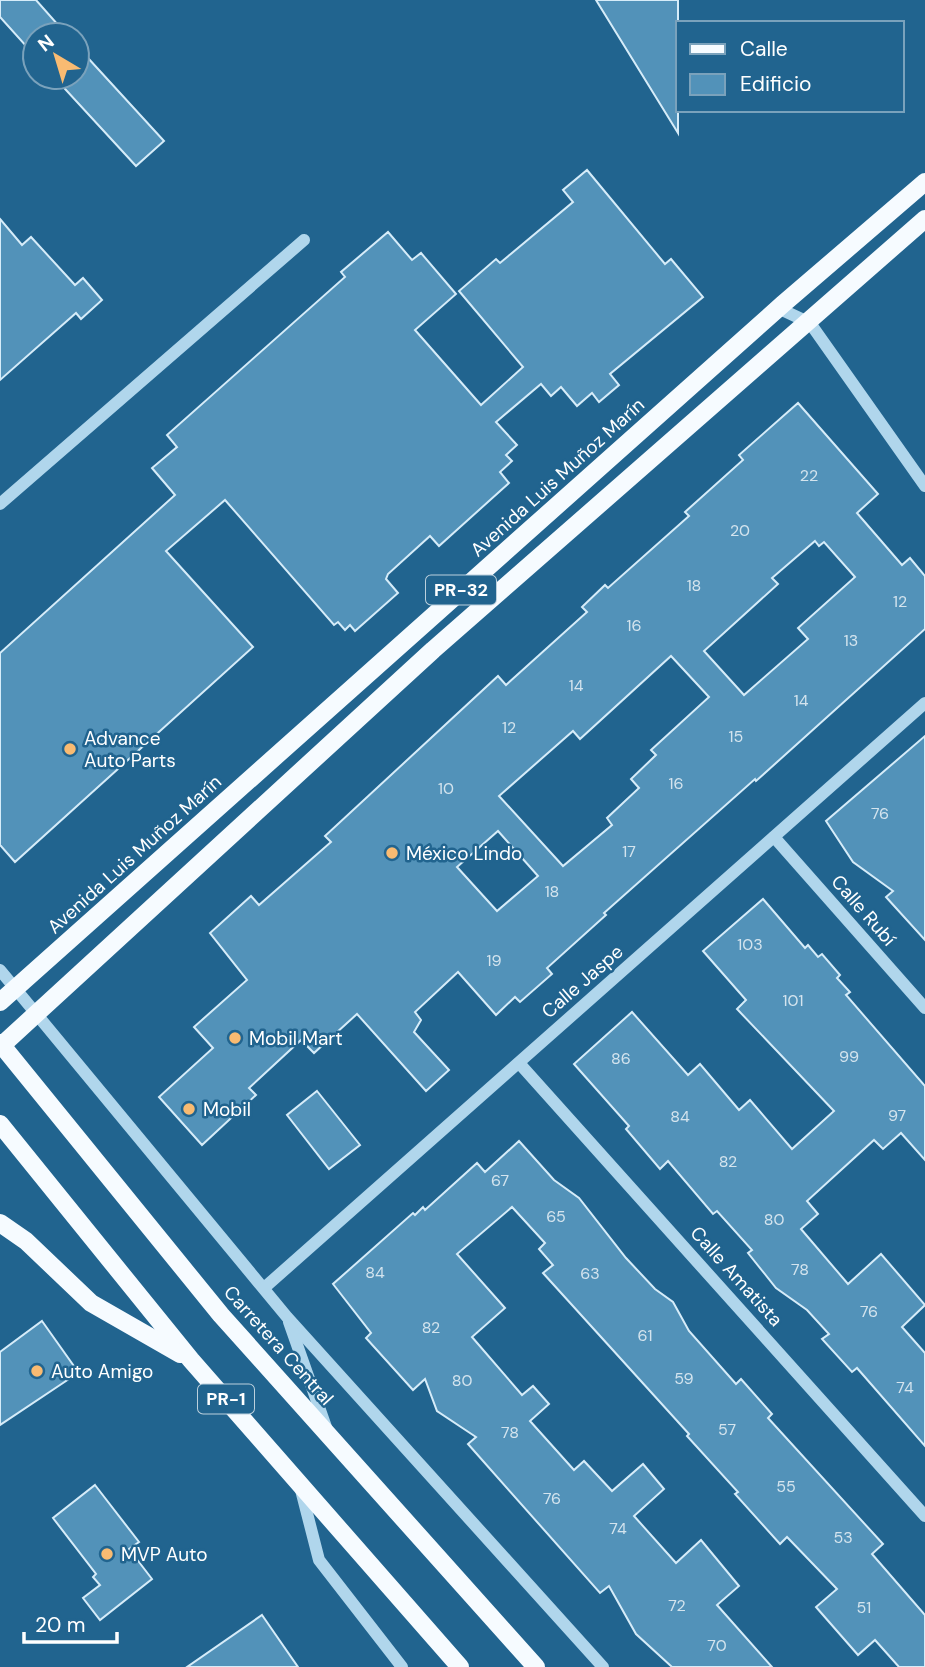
<svg xmlns="http://www.w3.org/2000/svg" width="925" height="1667" font-family="'DM Sans',sans-serif">
<style>
.building{fill:#5292b9;stroke:#d6ecf9;stroke-width:2;fill-rule:evenodd}
.lines{fill:none;stroke-linecap:round;stroke-linejoin:round}
.minor{stroke:#b0d6ec;stroke-width:12}
.major{stroke:#f6fbff;stroke-width:18}
.poi-dot{fill:#f9bb72;stroke:#21648f;stroke-width:2.5}
.labels{text-anchor:middle;stroke-width:5;stroke-linejoin:round;paint-order:stroke}
.number-label{font-size:16px;fill:#d4e4ee}
.shield{fill:#21648f;stroke:#bcd0dd;stroke-width:2}
.shield-label{font-size:18px;font-weight:bold;fill:#fff}
.street-label{font-size:19px;fill:#fff;stroke:#21648f}
.poi-label{font-size:19px;fill:#fff;stroke:#21648f;text-anchor:start}
</style>
<rect width="100%" height="100%" fill="#21648f"/>
<!-- building -->
<g class="building">
<polygon points="0,0 36,0 67,35 35,35 35,56 0,17"/>
<polygon points="596,0 678,0 678,133"/>
<polygon points="77,46 164,141 136,166 54,77 77,77"/>
<polygon points="587,170 665,264 671,259 703,297 610,374 619,385 599,402 592,393 577,406 561,387 551,396 541,384 496,422 517,445 506,455 512,461 500,472 509,483 439,546 430,536 388,574 386,579 398,593 355,631 350,625 345,630 338,622 334,625 225,500 166,551 253,647 15,862 0,845 0,653 175,495 152,468 177,447 167,435 345,277 341,272 388,232 412,260 421,253 456,294 415,330 481,405 523,367 459,291 496,259 500,263 573,202 563,190"/>
<polygon points="0,219 22,245 31,237 75,285 83,278 102,300 81,319 76,313 0,380"/>
<path d="M 798,403 L 878,494 L 857,513 L 902,565 L 910,558 L 925,576 L 925,629 L 756,781 L 755,779 L 604,913 L 606,915 L 547,968 L 552,974 L 520,1002 L 515,997 L 496,1015 L 458,972 L 415,1012 L 421,1020 L 414,1032 L 449,1070 L 426,1091 L 357,1014 L 314,1053 L 301,1040 L 249,1088 L 256,1095 L 202,1145 L 159,1097 L 213,1048 L 194,1027 L 247,980 L 210,933 L 251,896 L 259,905 L 331,842 L 325,836 L 498,676 L 506,685 L 587,612 L 582,607 L 605,585 L 608,588 L 689,516 L 685,512 L 743,460 L 739,455 ZM 815,541 L 819,546 L 824,542 L 855,577 L 798,628 L 808,639 L 744,695 L 704,651 L 778,584 L 772,578 ZM 671,656 L 709,697 L 651,750 L 656,755 L 631,779 L 639,788 L 607,818 L 612,825 L 563,866 L 499,796 L 573,731 L 580,739 ZM 498,831 L 538,876 L 497,911 L 457,867 Z"/>
<polygon points="925,736 925,940 886,897 893,891 853,862 826,821"/>
<polygon points="763,899 805,948 808,945 818,957 822,954 840,975 837,978 850,992 846,995 925,1086 925,1160 901,1133 883,1149 874,1140 807,1201 818,1214 801,1229 848,1284 881,1254 925,1305 902,1327 925,1353 925,1446 857,1368 852,1372 822,1339 829,1334 807,1310 776,1288 748,1253 752,1250 717,1211 713,1214 668,1161 660,1169 626,1129 629,1126 574,1064 632,1012 688,1075 700,1064 739,1110 750,1100 792,1149 834,1111 737,1009 746,1000 703,951"/>
<polygon points="317,1091 360,1145 329,1169 287,1115"/>
<polygon points="519,1141 554,1180 579,1198 626,1258 655,1289 673,1302 689,1331 736,1384 741,1379 772,1414 768,1418 883,1544 872,1554 925,1615 925,1667 899,1667 875,1640 858,1655 816,1607 837,1589 787,1537 780,1544 735,1494 738,1492 687,1436 689,1434 543,1273 553,1265 539,1249 545,1243 512,1207 457,1254 505,1308 472,1337 522,1395 533,1386 549,1404 530,1421 574,1470 584,1461 612,1491 643,1464 664,1489 634,1516 676,1563 701,1540 739,1586 717,1605 772,1667 672,1667 636,1634 609,1586 600,1593 468,1444 476,1437 437,1411 425,1379 413,1390 366,1338 371,1333 333,1284 413,1213 415,1215 423,1207 425,1210 477,1163 485,1172"/>
<polygon points="42,1321 76,1369 75,1375 0,1425 0,1352"/>
<polygon points="95,1485 139,1542 129,1549 152,1579 100,1620 83,1598 100,1585 93,1577 96,1574 53,1518"/>
<polygon points="262,1615 298,1667 187,1667"/>
</g>
<g class="lines">
<!-- minor -->
<g class="minor">
<polyline points="778,308 810,323 925,486"/>
<polyline points="0,504 304,240"/>
<polyline points="774,837 925,1008"/>
<polyline points="0,970 287,1317 603,1667"/>
<polyline points="519,1063 925,1516"/>
<polyline points="264,1288 925,703"/>
<polyline points="289,1322 326,1427"/>
<polyline points="300,1486 319,1560 402,1667"/>
</g>
<!-- major -->
<g class="major">
<polyline points="0,1002 783,304 925,182"/>
<polyline points="0,1043 221,1315 536,1667"/>
<polyline points="0,1047 433,650 925,219"/>
<polyline points="0,1124 191,1360 460,1667"/>
<polyline points="0,1223 26,1241 91,1303 180,1354"/>
</g>
</g>
<!-- markers -->
<g class="poi-dot">
<circle cx="70" cy="749" r="7"/>
<circle cx="392" cy="853" r="7"/>
<circle cx="235" cy="1038" r="7"/>
<circle cx="189" cy="1109" r="7"/>
<circle cx="37" cy="1371" r="7"/>
<circle cx="107" cy="1554" r="7"/>
</g>
<g class="labels">
<!-- number labels -->
<g class="number-label">
<text x="809" y="481">22</text>
<text x="740" y="536">20</text>
<text x="694" y="591">18</text>
<text x="900" y="607">12</text>
<text x="634" y="631">16</text>
<text x="851" y="646">13</text>
<text x="576" y="691">14</text>
<text x="801" y="706">14</text>
<text x="509" y="733">12</text>
<text x="736" y="742">15</text>
<text x="676" y="789">16</text>
<text x="446" y="794">10</text>
<text x="880" y="819">76</text>
<text x="629" y="857">17</text>
<text x="552" y="897">18</text>
<text x="750" y="950">103</text>
<text x="494" y="966">19</text>
<text x="793" y="1006">101</text>
<text x="849" y="1062">99</text>
<text x="621" y="1064">86</text>
<text x="897" y="1121">97</text>
<text x="680" y="1122">84</text>
<text x="728" y="1167">82</text>
<text x="500" y="1186">67</text>
<text x="556" y="1222">65</text>
<text x="774" y="1225">80</text>
<text x="800" y="1275">78</text>
<text x="375" y="1278">84</text>
<text x="590" y="1279">63</text>
<text x="869" y="1317">76</text>
<text x="431" y="1333">82</text>
<text x="645" y="1341">61</text>
<text x="684" y="1384">59</text>
<text x="462" y="1386">80</text>
<text x="905" y="1393">74</text>
<text x="727" y="1435">57</text>
<text x="510" y="1438">78</text>
<text x="786" y="1492">55</text>
<text x="552" y="1504">76</text>
<text x="618" y="1534">74</text>
<text x="843" y="1543">53</text>
<text x="677" y="1611">72</text>
<text x="864" y="1613">51</text>
<text x="717" y="1651">70</text>
</g>
<!-- shield labels -->
<g class="shield">
<rect x="426" y="575.5" width="70" height="29" rx="5"/>
<rect x="198" y="1384.5" width="56" height="29" rx="5"/>
</g>
<g class="shield-label">
<text x="461" y="596">PR-32</text>
<text x="226" y="1405">PR-1</text>
</g>
<!-- street labels -->
<g class="street-label">
<text transform="translate(557 477) rotate(-42)" y="7">Avenida Luis Muñoz Marín</text>
<text transform="translate(134 854) rotate(-42)" y="7">Avenida Luis Muñoz Marín</text>
<text transform="translate(864 910) rotate(49)" y="7">Calle Rubí</text>
<text transform="translate(582 981) rotate(-41)" y="7">Calle Jaspe</text>
<text transform="translate(737 1276) rotate(48)" y="7">Calle Amatista</text>
<text transform="translate(279 1345) rotate(48)" y="7">Carretera Central</text>
</g>
<!-- poi labels -->
<g class="poi-label">
<text x="84" y="745">Advance<tspan x="84" dy="22">Auto Parts</tspan></text>
<text x="406" y="860">México Lindo</text>
<text x="249" y="1045">Mobil Mart</text>
<text x="203" y="1116">Mobil</text>
<text x="51" y="1378">Auto Amigo</text>
<text x="121" y="1561">MVP Auto</text>
</g>
</g>
<!-- legend -->
<rect x="676" y="21" width="228" height="91" fill="#21648f" stroke="#7aa2bc" stroke-width="2"/>
<rect x="690" y="44" width="35" height="10" fill="#f6fbff" stroke="#7aa2bc" stroke-width="2"/>
<text x="740" y="56" font-size="21" fill="#ffffff">Calle</text>
<rect x="690" y="74" width="35" height="21" fill="#5292b9" stroke="#7aa2bc" stroke-width="2"/>
<text x="740" y="91" font-size="21" fill="#ffffff">Edificio</text>
<!-- north arrow -->
<g transform="translate(56 56) rotate(322)"><circle r="33" fill="#21648f" stroke="#7aa2bc" stroke-width="2"/>
<path d="M0-5L12 26L0 18L-12 26Z" fill="#f9bb72"/>
<text y="-10" font-size="19" font-weight="bold" text-anchor="middle" fill="#ffffff">N</text>
</g>
<!-- scale -->
<path d="M24 1632v10h93v-10" fill="none" stroke="#ffffff" stroke-width="3.5"/>
<text x="35" y="1632" font-size="21" fill="#ffffff" stroke="#21648f" stroke-width="5" paint-order="stroke">20 m</text>
</svg>
